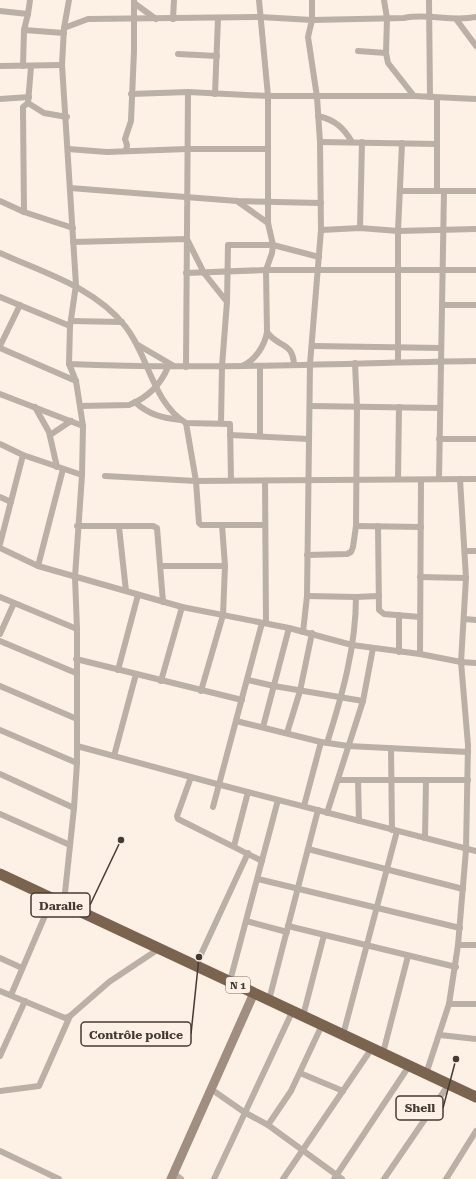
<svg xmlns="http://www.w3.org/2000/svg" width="476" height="1179" font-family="'Roboto Serif',serif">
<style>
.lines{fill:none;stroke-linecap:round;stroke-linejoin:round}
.street{stroke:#bbb0a5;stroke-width:6}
.secondary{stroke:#a08f80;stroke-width:9}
.highway{stroke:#7b644e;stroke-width:11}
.labels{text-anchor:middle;stroke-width:3.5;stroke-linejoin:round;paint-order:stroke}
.shield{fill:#fdf0e4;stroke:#7b7168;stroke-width:1}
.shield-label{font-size:10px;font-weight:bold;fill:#433b33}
.leader{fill:none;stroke:#433b33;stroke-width:1.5}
.callout-dot{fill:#433b33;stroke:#fdf0e4;stroke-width:1.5}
.callout{fill:#fdf0e4;stroke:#433b33;stroke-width:1.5}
.callout-label{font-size:12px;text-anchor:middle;font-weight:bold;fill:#433b33}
</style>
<rect width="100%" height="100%" fill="#fdf0e4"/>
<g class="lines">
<!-- street -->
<g class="street">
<path d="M 259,0 L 268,96 L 268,223 L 273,245 L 272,253 L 266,270 L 267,332 C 278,348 293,341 294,365"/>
<path d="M 312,0 L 312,20 L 404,18 C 428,13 452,22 476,17"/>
<polyline points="384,0 387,18 386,53 388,63 414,96"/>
<polyline points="429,0 430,97"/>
<polyline points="134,3 156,19"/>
<polyline points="0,11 28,14 24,30 23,66"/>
<polyline points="28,14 30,0"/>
<polyline points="173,19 174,0"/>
<polyline points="456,19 476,46"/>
<polyline points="64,28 88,19 260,17 312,20 308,37 317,97 320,142 321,230 310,364 307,596 303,632"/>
<polyline points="24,30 64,33"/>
<polyline points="358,51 386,53"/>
<polyline points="178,54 217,56"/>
<polyline points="0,66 62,65"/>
<polyline points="131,94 188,92 268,96 414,96 476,99"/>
<polyline points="215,94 218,18"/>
<polyline points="0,99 29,97"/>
<polyline points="28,103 44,113 67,117"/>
<path d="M 318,116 C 335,120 343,127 352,142"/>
<polyline points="320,142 437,144"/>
<polyline points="68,149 107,152 187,149 267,149"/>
<polyline points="126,151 127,145 125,139 131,121 134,51 134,0"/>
<polyline points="70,188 237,201 321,203"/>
<polyline points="401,191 476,191"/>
<polyline points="437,191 437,98"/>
<polyline points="0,201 24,212 73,228"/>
<polyline points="237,201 268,223"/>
<polyline points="24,212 23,111 23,107 28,103 31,67"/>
<polyline points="360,228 362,142"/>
<polyline points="321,230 360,228 398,231 476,229"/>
<polyline points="73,242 187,239 204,273 227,302 222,366 221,423"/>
<path d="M 0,253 C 44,273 94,287 125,326 C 149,356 152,402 186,423 L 230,424 L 231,480"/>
<polyline points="186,273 266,270 476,270"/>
<polyline points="0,297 70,326"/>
<polyline points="227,302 228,245 273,245 319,257"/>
<polyline points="442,305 476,305"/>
<polyline points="71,321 122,322"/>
<polyline points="138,345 174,366"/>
<polyline points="0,346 20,305"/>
<polyline points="313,346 441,348"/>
<polyline points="0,348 76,381"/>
<polyline points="398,361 398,231 402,143"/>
<path d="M 69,364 C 204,370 340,363 476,361"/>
<path d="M 242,366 C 255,361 265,345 267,332"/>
<polyline points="186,367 188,92"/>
<polyline points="260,367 260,436"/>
<polyline points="0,394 83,426"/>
<path d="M 135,402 C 149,415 163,418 181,420"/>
<path d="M 80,406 L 129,405 C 147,398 160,386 168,367"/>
<polyline points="310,406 440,408"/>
<polyline points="35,407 49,432 57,467"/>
<polyline points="186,423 196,481 199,523 201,525 264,525"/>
<polyline points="50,435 71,421"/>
<polyline points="230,435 308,439"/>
<polyline points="439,439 476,439"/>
<polyline points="0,444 23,455 82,475"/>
<polyline points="105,476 196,481 476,479"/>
<polyline points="398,479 399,407"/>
<polyline points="439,479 444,191"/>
<polyline points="265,481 266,623"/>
<polyline points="0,497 11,502"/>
<polyline points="77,526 153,526 157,528 163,602"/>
<polyline points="356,526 421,527"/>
<polyline points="378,526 379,610 384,614 420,617"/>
<polyline points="119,527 126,591"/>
<polyline points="0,544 23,455"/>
<polyline points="0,548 38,566 182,607 289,628 352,645 420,654 461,662 476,663"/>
<polyline points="465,551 476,551"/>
<polyline points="307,555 347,554 351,552 353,547 356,526 357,407 355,363"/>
<polyline points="38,566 63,469"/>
<polyline points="161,566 225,566"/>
<polyline points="420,577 466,578"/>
<polyline points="307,596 356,597"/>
<polyline points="0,597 77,629"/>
<polyline points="399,615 399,652"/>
<polyline points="465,619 476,620"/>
<polyline points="0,634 14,603"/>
<polyline points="0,641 76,673"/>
<polyline points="420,654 421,480"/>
<polyline points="76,659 242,700"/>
<polyline points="118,670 138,595"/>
<polyline points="248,680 274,686 363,701"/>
<polyline points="161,681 182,607"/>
<polyline points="0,686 77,719"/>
<polyline points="201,691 223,615 225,566 222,525"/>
<polyline points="236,721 321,742 348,746 468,752"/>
<polyline points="263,727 289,628"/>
<polyline points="0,730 77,763"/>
<polyline points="287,733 300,691 312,633"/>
<path d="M 327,743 C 342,696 356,647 356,597 L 379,596"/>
<polyline points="77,746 213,783 476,851"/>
<polyline points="391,748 392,830"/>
<polyline points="114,756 136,674"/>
<polyline points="0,774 74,808"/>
<polyline points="191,777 177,816 178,819 262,861"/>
<polyline points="338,780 468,780"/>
<polyline points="358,780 359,821"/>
<polyline points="304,806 321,742"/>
<polyline points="213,807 262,623"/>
<polyline points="327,813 363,701 373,648"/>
<polyline points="0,814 70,845"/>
<polyline points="425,838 426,780"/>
<polyline points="234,846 248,792"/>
<polyline points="308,849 463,889"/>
<polyline points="258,879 460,928"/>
<polyline points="64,902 74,808 77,763 77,629 75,577 82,475 83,426 76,381 69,364 70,326 76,285 62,65 64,28 69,0"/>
<polyline points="246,921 287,932"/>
<polyline points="288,926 456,967"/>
<polyline points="458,945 476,945"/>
<polyline points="0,958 22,968"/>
<polyline points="196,965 248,853"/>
<polyline points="230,981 278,800"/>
<polyline points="0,991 65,1018 70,1016 109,982 160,948"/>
<polyline points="11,995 53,897"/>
<polyline points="269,1000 318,810"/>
<polyline points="449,1004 476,1004"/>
<polyline points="303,1016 324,935"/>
<polyline points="343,1035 397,831"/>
<polyline points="440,1035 476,1039"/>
<polyline points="383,1053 408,956"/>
<polyline points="0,1056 25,1001"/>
<polyline points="300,1073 343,1091"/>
<polyline points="426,1074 449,1004 458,945 466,850 468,745 461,662 466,578 460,479"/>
<polyline points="211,1089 244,1112 268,1125 342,1179"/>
<polyline points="0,1091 39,1086 70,1016"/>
<polyline points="268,1125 291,1091 322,1025"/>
<polyline points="0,1151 59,1179"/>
<polyline points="173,1173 181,1179"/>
<polyline points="214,1179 293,1010"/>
<polyline points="283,1179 372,1048"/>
<polyline points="334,1179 409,1066"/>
<polyline points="384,1179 449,1084"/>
<polyline points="446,1179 476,1131"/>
</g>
<!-- secondary -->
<polyline class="secondary" points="171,1179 254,993"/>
<!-- highway -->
<polyline class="highway" points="0,874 476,1097"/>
</g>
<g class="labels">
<!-- shield labels -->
<rect class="shield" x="226" y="977" width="24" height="16" rx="3"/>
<g class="shield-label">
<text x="238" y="989">N 1</text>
</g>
</g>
<!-- callouts -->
<path class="leader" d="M121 840L90 905M199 957L191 1034M456 1059L443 1108"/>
<g class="callout-dot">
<circle cx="121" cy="840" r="4"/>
<circle cx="199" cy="957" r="4"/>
<circle cx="456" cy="1059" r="4"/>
</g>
<g class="callout">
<rect x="31" y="893" width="59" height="24" rx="4"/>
<rect x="81" y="1022" width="110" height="24" rx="4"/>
<rect x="396" y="1096" width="47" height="24" rx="4"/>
</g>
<g class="callout-label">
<text x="61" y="910">Daralle</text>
<text x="136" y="1039">Contrôle police</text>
<text x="420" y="1112">Shell</text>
</g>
</svg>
